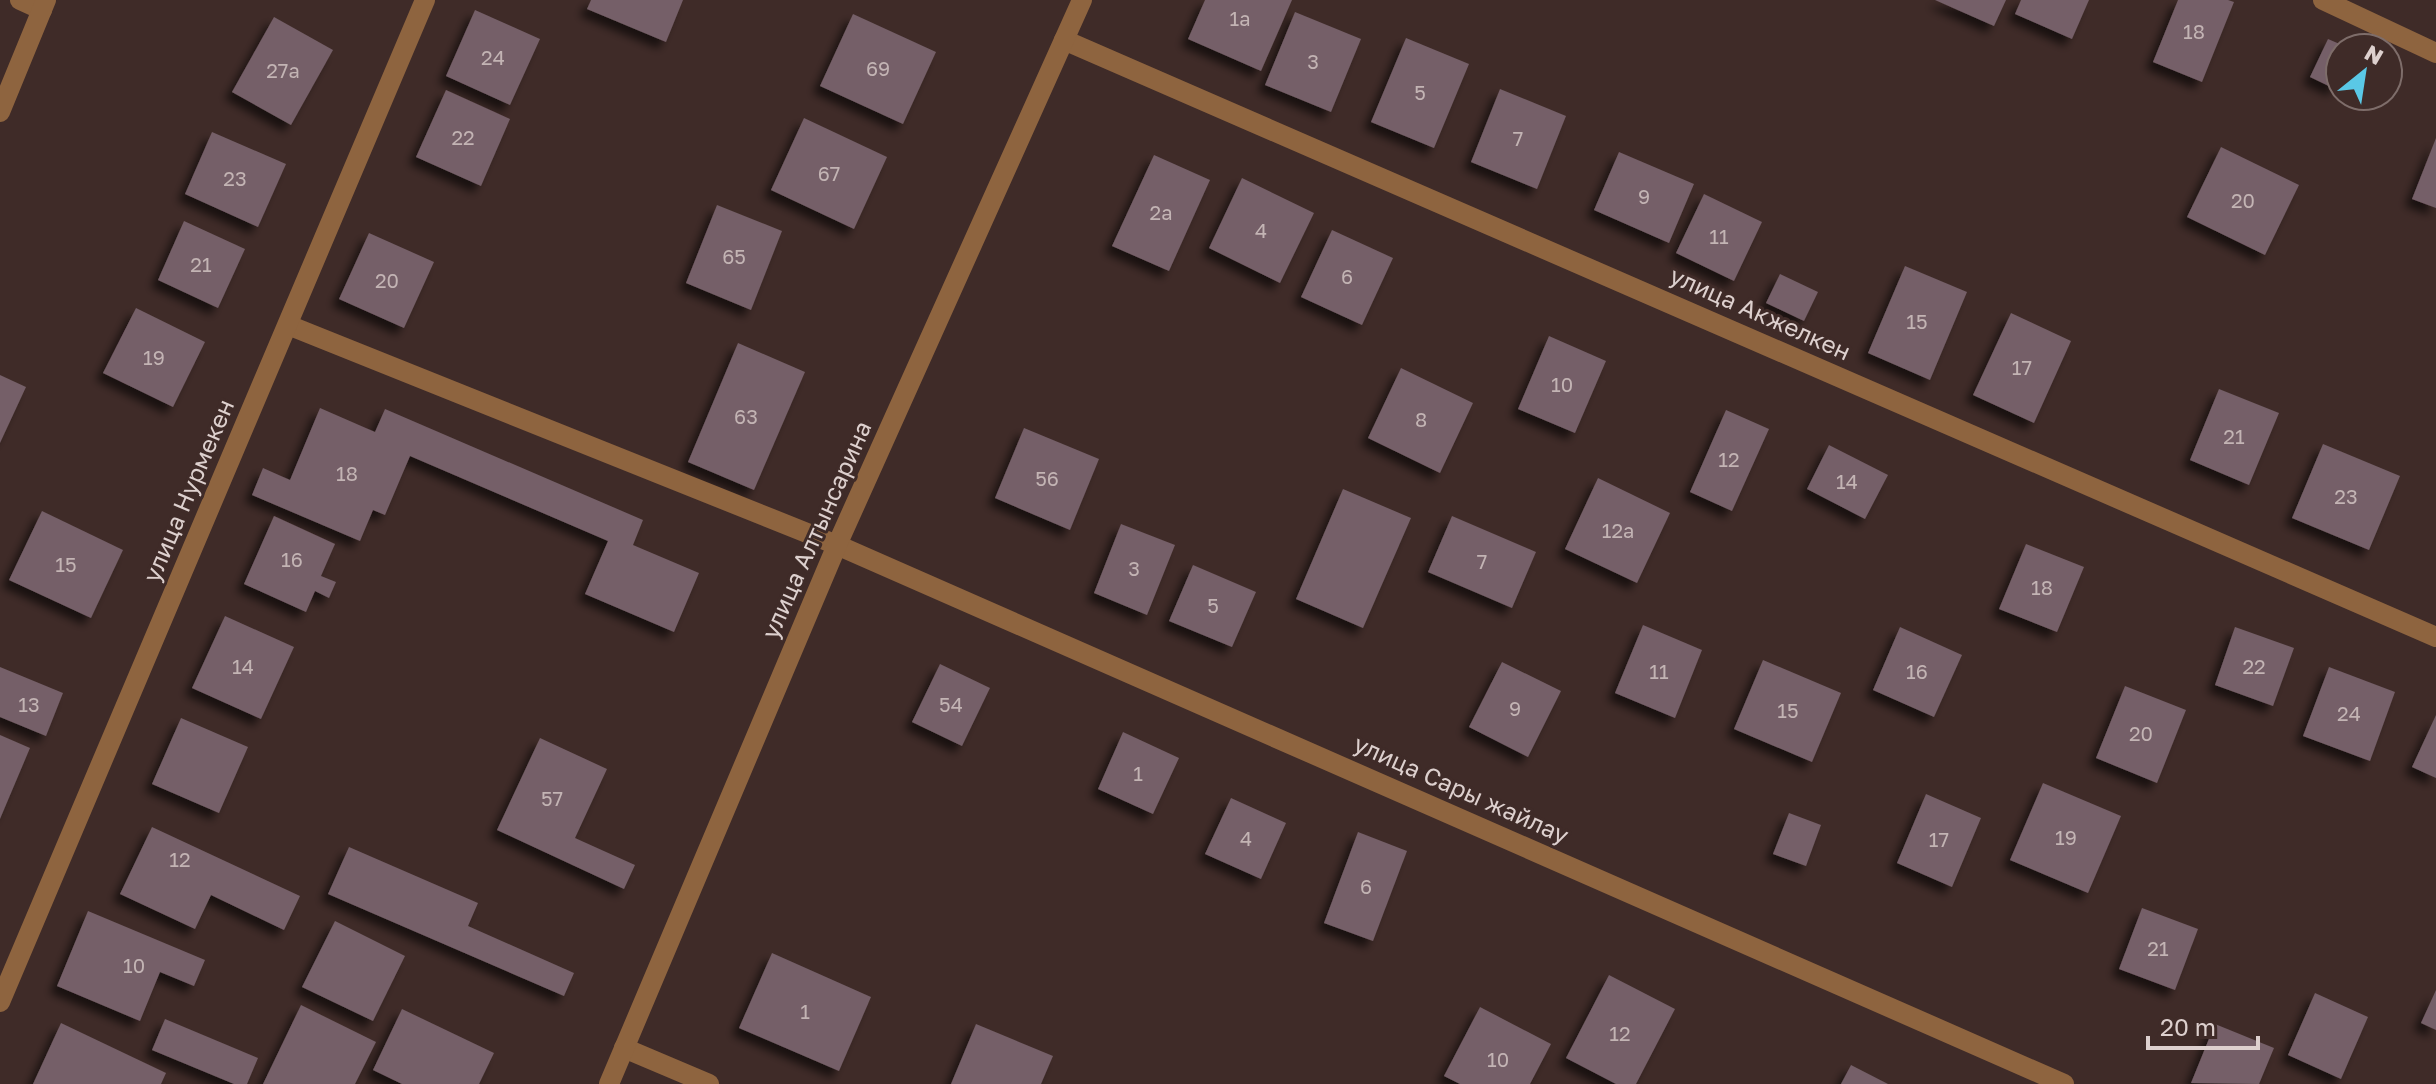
<svg xmlns="http://www.w3.org/2000/svg" width="2436" height="1084" font-family="'Golos Text',sans-serif">
<style>
.building{fill:#745f67;filter:url(#shadow)}
.lines{fill:none;stroke-linecap:round;stroke-linejoin:round}
.minor{stroke:#8e643f;stroke-width:20}
.labels{text-anchor:middle;stroke-width:6;stroke-linejoin:round;paint-order:stroke}
.number-label{font-size:20px;fill:#c3b4b4}
.street-label{font-size:24px;fill:#ddd0ce;stroke:#3f2b28}
</style>
<defs>
<filter id="shadow"><feDropShadow dx="-7" dy="7" stdDeviation="4" flood-color="#0009"/></filter>
</defs>
<rect width="100%" height="100%" fill="#3f2b28"/>
<!-- building -->
<g class="building">
<polygon points="591,0 683,0 666,42 587,9"/>
<polygon points="1205,0 1292,0 1261,71 1188,39"/>
<polygon points="1935,0 2006,0 1994,26"/>
<polygon points="2021,0 2089,0 2072,39 2015,14"/>
<polygon points="2178,0 2228,0 2234,2 2202,82 2153,62"/>
<polygon points="475,10 540,39 510,105 446,76"/>
<polygon points="1295,12 1361,39 1331,112 1265,85"/>
<polygon points="853,14 936,52 903,124 820,86"/>
<polygon points="274,17 333,50 291,125 232,92"/>
<polygon points="1406,38 1469,64 1434,148 1371,122"/>
<polygon points="2328,39 2349,48 2340,48 2340,77 2335,89 2310,77"/>
<polygon points="1500,89 1566,116 1537,189 1471,162"/>
<polygon points="446,90 510,119 481,186 416,157"/>
<polygon points="804,118 887,157 854,229 771,190"/>
<polygon points="212,132 286,164 258,227 185,194"/>
<polygon points="2436,138 2436,208 2412,199"/>
<polygon points="2221,147 2299,185 2265,255 2187,217"/>
<polygon points="1619,152 1694,184 1669,243 1594,210"/>
<polygon points="1154,155 1210,180 1169,271 1112,246"/>
<polygon points="1242,178 1314,213 1280,283 1209,248"/>
<polygon points="1704,194 1762,222 1734,281 1676,253"/>
<polygon points="717,205 782,231 751,310 686,283"/>
<polygon points="184,221 245,249 218,308 158,280"/>
<polygon points="1332,230 1393,258 1362,325 1301,297"/>
<polygon points="369,233 434,262 404,328 339,299"/>
<polygon points="1905,266 1967,292 1930,380 1868,353"/>
<polygon points="1780,274 1818,292 1804,321 1766,303"/>
<polygon points="136,308 205,342 173,407 103,373"/>
<polygon points="2011,313 2071,341 2034,423 1973,395"/>
<polygon points="1549,336 1606,361 1575,433 1518,409"/>
<polygon points="738,343 805,372 754,490 688,462"/>
<polygon points="1401,368 1473,403 1440,473 1368,438"/>
<polygon points="0,375 26,387 0,443"/>
<polygon points="2219,389 2279,413 2249,485 2190,460"/>
<polygon points="320,408 375,432 385,409 643,520 633,545 699,573 674,632 585,594 608,541 410,456 385,515 373,510 360,541 252,495 263,468 290,480"/>
<polygon points="1726,410 1769,429 1732,511 1690,492"/>
<polygon points="1024,428 1099,459 1070,530 995,498"/>
<polygon points="2323,444 2400,476 2369,550 2292,518"/>
<polygon points="1829,445 1888,475 1865,519 1807,489"/>
<polygon points="1598,478 1670,513 1637,583 1565,549"/>
<polygon points="1343,489 1411,518 1363,628 1296,599"/>
<polygon points="42,511 123,550 91,618 9,580"/>
<polygon points="274,516 335,544 321,576 336,582 329,598 315,591 306,612 244,584"/>
<polygon points="1452,516 1536,552 1512,608 1428,572"/>
<polygon points="1121,524 1175,545 1147,615 1094,593"/>
<polygon points="2026,544 2084,567 2057,632 1999,609"/>
<polygon points="1193,565 1256,592 1232,647 1169,621"/>
<polygon points="225,616 294,647 261,719 192,688"/>
<polygon points="1643,625 1702,650 1675,718 1615,693"/>
<polygon points="1900,627 1962,655 1934,717 1873,690"/>
<polygon points="2235,627 2294,648 2273,706 2215,685"/>
<polygon points="1763,660 1841,693 1812,762 1734,729"/>
<polygon points="1502,662 1561,691 1528,757 1469,727"/>
<polygon points="940,664 990,688 962,746 912,722"/>
<polygon points="0,667 63,693 46,736 0,717"/>
<polygon points="2329,667 2395,692 2370,761 2303,736"/>
<polygon points="2125,686 2186,710 2157,783 2096,758"/>
<polygon points="2436,715 2436,778 2412,767"/>
<polygon points="181,718 248,747 219,813 152,784"/>
<polygon points="1123,732 1179,758 1153,814 1098,789"/>
<polygon points="0,735 30,748 0,819"/>
<polygon points="540,738 607,769 575,838 635,865 624,889 497,830"/>
<polygon points="2043,783 2121,816 2088,893 2010,860"/>
<polygon points="1926,794 1981,818 1952,887 1897,863"/>
<polygon points="1231,798 1286,823 1261,879 1205,854"/>
<polygon points="1789,813 1821,825 1806,866 1773,854"/>
<polygon points="152,827 300,896 284,930 211,895 195,929 120,894"/>
<polygon points="1358,832 1407,851 1373,941 1324,923"/>
<polygon points="349,847 478,903 468,926 574,973 564,996 328,894"/>
<polygon points="2142,908 2198,929 2175,990 2119,969"/>
<polygon points="88,911 205,960 194,986 160,972 140,1021 57,986"/>
<polygon points="335,921 405,956 373,1021 302,987"/>
<polygon points="772,953 871,997 839,1071 739,1028"/>
<polygon points="1609,975 1675,1009 1636,1084 1616,1084 1566,1058"/>
<polygon points="2436,990 2436,1030 2421,1023"/>
<polygon points="2315,993 2368,1017 2341,1079 2288,1055"/>
<polygon points="301,1005 376,1042 355,1084 263,1084"/>
<polygon points="1480,1007 1551,1044 1530,1084 1460,1084 1444,1076"/>
<polygon points="402,1009 494,1053 479,1084 402,1084 373,1070"/>
<polygon points="165,1019 258,1058 247,1084 234,1084 152,1050"/>
<polygon points="61,1023 166,1073 161,1084 33,1084"/>
<polygon points="976,1024 1053,1056 1041,1084 951,1084"/>
<polygon points="2215,1024 2274,1048 2259,1084 2191,1083"/>
<polygon points="1851,1065 1888,1084 1841,1084"/>
</g>
<g class="lines">
<!-- minor -->
<g class="minor">
<polyline points="20,0 42,10"/>
<polyline points="2323,0 2436,53"/>
<polyline points="1064,40 2436,637"/>
<polyline points="0,112 46,0"/>
<polyline points="288,325 837,545 2064,1084"/>
<polyline points="0,1002 425,0"/>
<polyline points="624,1048 709,1084"/>
<polyline points="609,1084 837,545 1082,0"/>
</g>
</g>
<g class="labels">
<!-- number labels -->
<g class="number-label">
<text x="1240" y="26">1а</text>
<text x="2194" y="39">18</text>
<text x="493" y="65">24</text>
<text x="1313" y="69">3</text>
<text x="878" y="76">69</text>
<text x="283" y="78">27а</text>
<text x="1420" y="100">5</text>
<text x="463" y="145">22</text>
<text x="1518" y="146">7</text>
<text x="829" y="181">67</text>
<text x="235" y="186">23</text>
<text x="1644" y="204">9</text>
<text x="2243" y="208">20</text>
<text x="1161" y="220">2а</text>
<text x="1261" y="238">4</text>
<text x="1719" y="244">11</text>
<text x="734" y="264">65</text>
<text x="201" y="272">21</text>
<text x="1347" y="284">6</text>
<text x="387" y="288">20</text>
<text x="1917" y="329">15</text>
<text x="154" y="365">19</text>
<text x="2022" y="375">17</text>
<text x="1562" y="392">10</text>
<text x="746" y="424">63</text>
<text x="1421" y="427">8</text>
<text x="2234" y="444">21</text>
<text x="1729" y="467">12</text>
<text x="347" y="481">18</text>
<text x="1047" y="486">56</text>
<text x="1847" y="489">14</text>
<text x="2346" y="504">23</text>
<text x="1618" y="538">12а</text>
<text x="292" y="567">16</text>
<text x="1482" y="569">7</text>
<text x="66" y="572">15</text>
<text x="1134" y="576">3</text>
<text x="2042" y="595">18</text>
<text x="1213" y="613">5</text>
<text x="243" y="674">14</text>
<text x="2254" y="674">22</text>
<text x="1659" y="679">11</text>
<text x="1917" y="679">16</text>
<text x="29" y="712">13</text>
<text x="951" y="712">54</text>
<text x="1515" y="716">9</text>
<text x="1788" y="718">15</text>
<text x="2349" y="721">24</text>
<text x="2141" y="741">20</text>
<text x="1138" y="781">1</text>
<text x="552" y="806">57</text>
<text x="2066" y="845">19</text>
<text x="1246" y="846">4</text>
<text x="1939" y="847">17</text>
<text x="180" y="867">12</text>
<text x="1366" y="894">6</text>
<text x="2158" y="956">21</text>
<text x="134" y="973">10</text>
<text x="805" y="1019">1</text>
<text x="1620" y="1041">12</text>
<text x="1498" y="1067">10</text>
</g>
<!-- street labels -->
<g class="street-label">
<text transform="translate(1760 314) rotate(24)" y="8">улица Акжелкен</text>
<text transform="translate(189 491) rotate(-67)" y="8">улица Нурмекен</text>
<text transform="translate(817 530) rotate(-66)" y="8">улица Алтынсарина</text>
<text transform="translate(1461 790) rotate(24)" y="8">улица Сары жайлау</text>
</g>
</g>
<!-- north arrow -->
<g transform="translate(2364 72) rotate(30)"><circle r="38" fill="#3f2b28" stroke="#7e6d6a" stroke-width="2"/>
<path d="M0-6L14 30L0 20L-14 30Z" fill="#5ac8e6"/>
<text y="-12" font-size="22" font-weight="bold" text-anchor="middle" fill="#ddd0ce">N</text>
</g>
<!-- scale -->
<path d="M2148 1036v12h110v-12" fill="none" stroke="#ddd0ce" stroke-width="4"/>
<text x="2160" y="1036" font-size="24" fill="#ddd0ce" stroke="#3f2b28" stroke-width="6" paint-order="stroke">20 m</text>
</svg>
